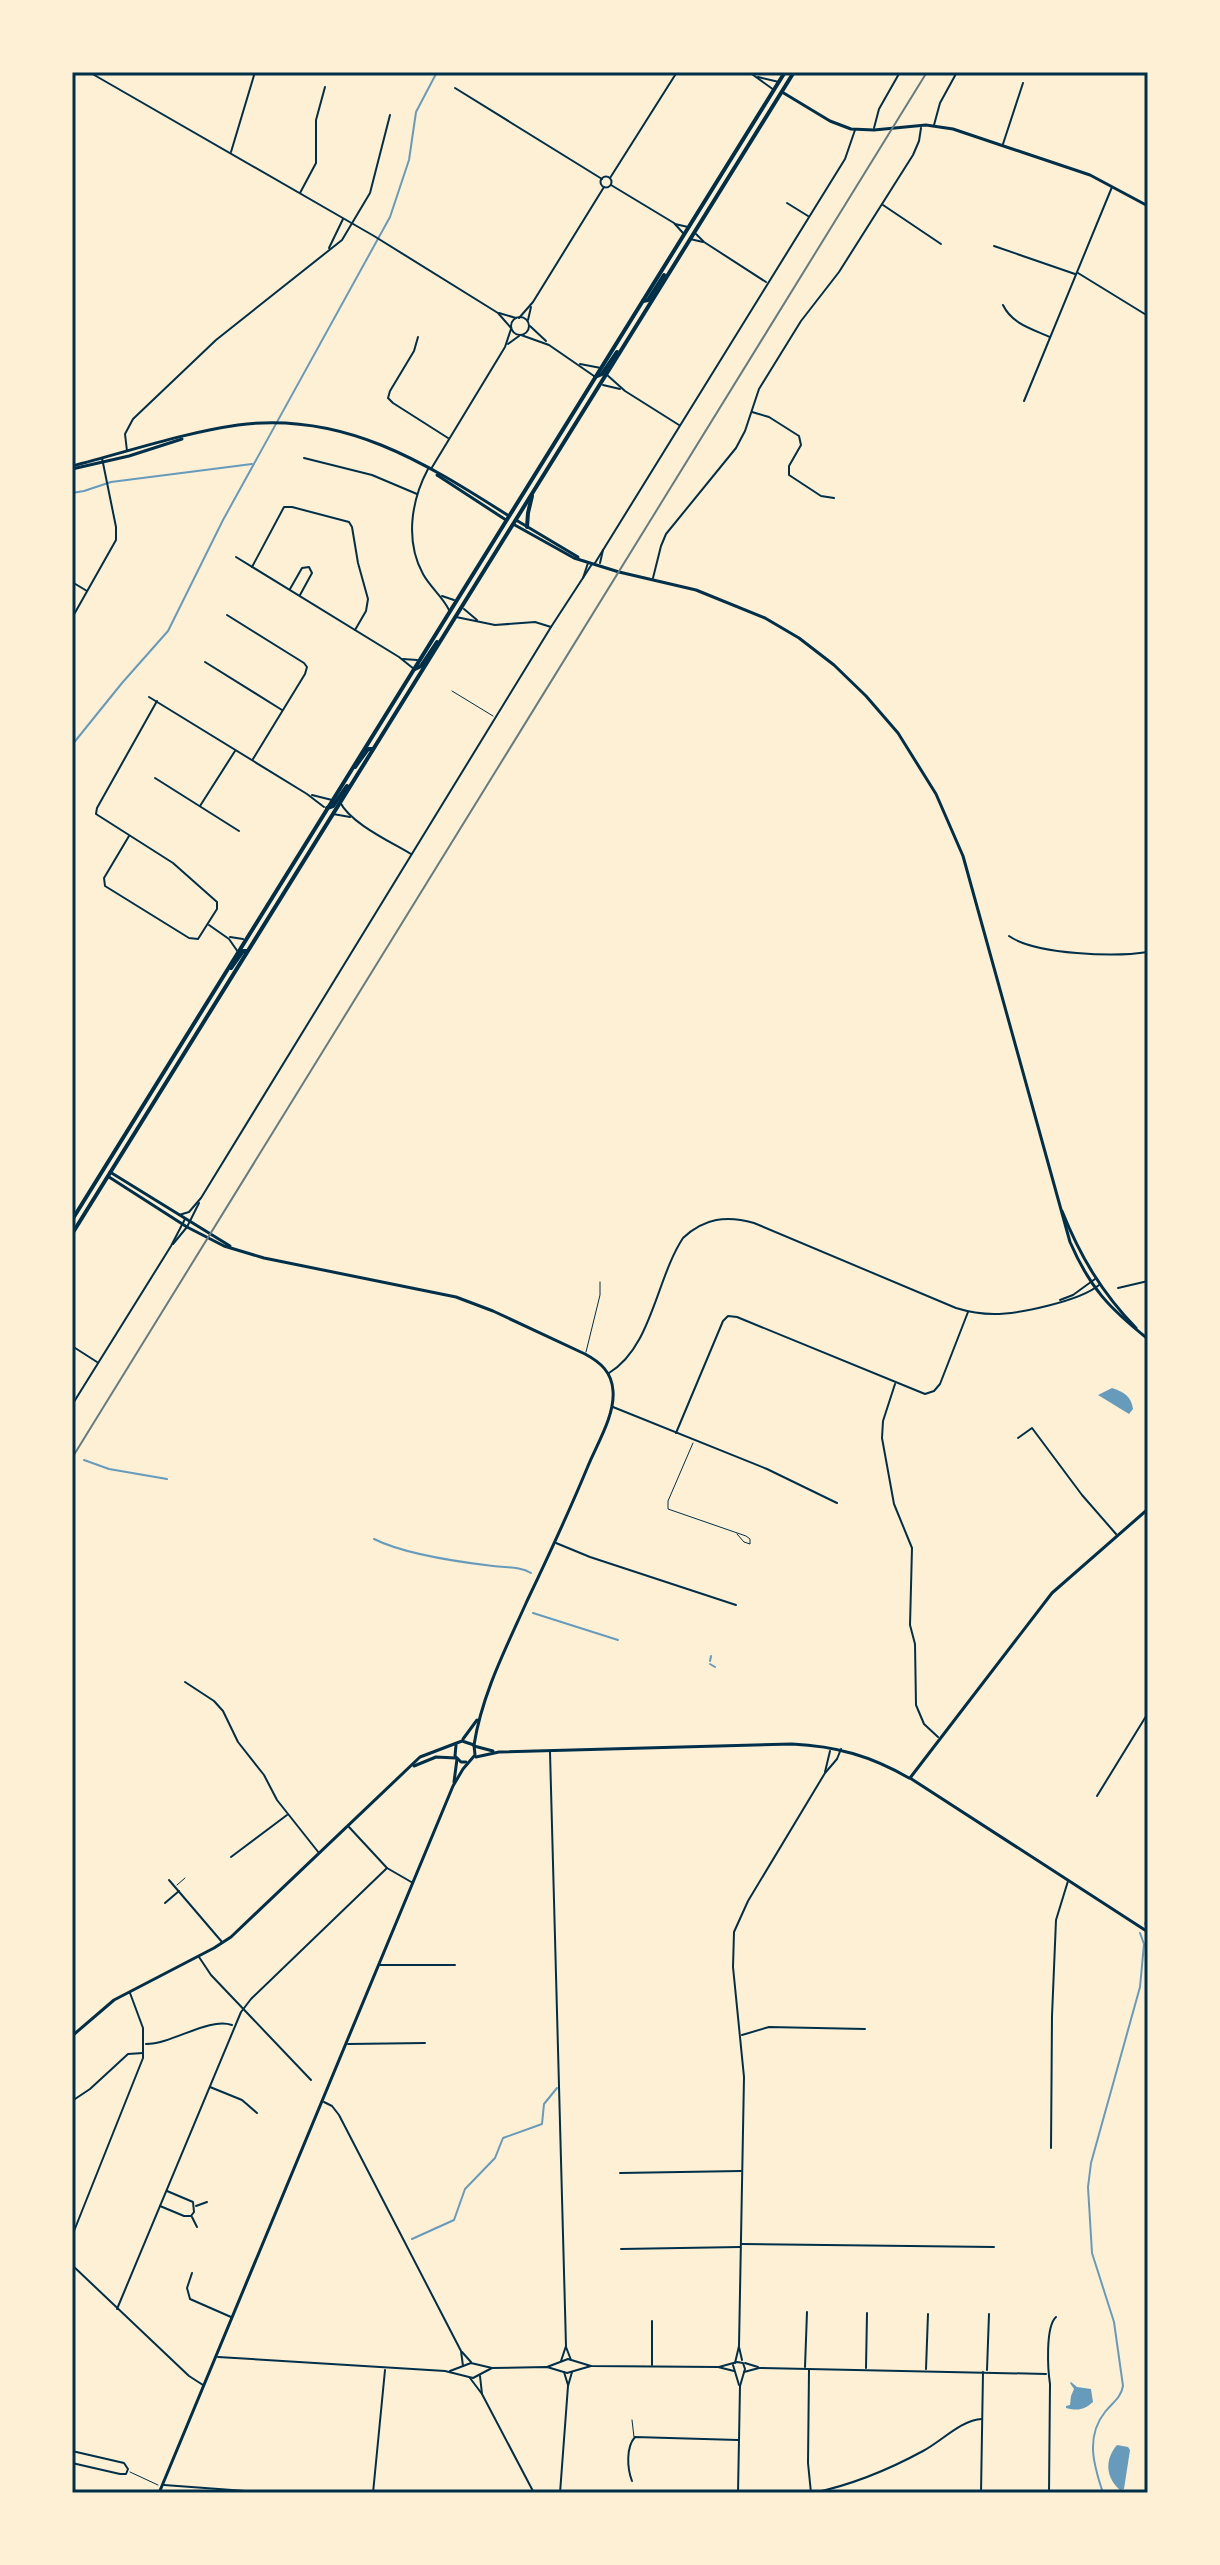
<svg xmlns="http://www.w3.org/2000/svg" width="1220" height="2565" font-family="'Playfair Display',serif">
<style>
.water{fill:#669bbc}
.lines{fill:none;stroke-linecap:round;stroke-linejoin:round}
.stream{stroke:#669bbc;stroke-width:2}
.service{stroke:#003049;stroke-width:1}
.minor{stroke:#003049;stroke-width:2}
.tertiary{stroke:#003049;stroke-width:3}
.secondary{stroke:#003049;stroke-width:3}
.trunk{stroke:#003049;stroke-width:4}
.rail{stroke:#657d81;stroke-width:2}
.neatline{fill:none;stroke:#003049;stroke-width:3}
</style>
<rect width="100%" height="100%" fill="#fdf0d5"/>
<!-- water -->
<g class="water">
<path d="M 1112,1388 C 1124,1392 1131,1396 1133,1409 L 1129,1414 L 1098,1395 Z"/>
<path d="M 1071,2382 L 1077,2387 L 1091,2389 L 1093,2402 C 1084,2410 1078,2411 1066,2408 L 1066,2406 L 1070,2405 L 1071,2396 L 1074,2389 L 1070,2383 Z"/>
<path d="M 1117,2445 L 1128,2447 L 1130,2450 L 1124,2489 L 1120,2490 C 1106,2478 1104,2460 1117,2445 Z"/>
</g>
<g class="lines">
<!-- stream -->
<g class="stream">
<polyline points="72,493 84,491 111,482 252,464"/>
<polyline points="72,745 122,683 168,631 223,520 390,217 409,160 416,112 437,72"/>
<polyline points="84,1460 109,1469 167,1479"/>
<path d="M 374,1539 C 404,1554 459,1562 493,1566 C 506,1568 520,1566 531,1573"/>
<polyline points="533,1613 618,1640"/>
<polyline points="710,1661 711,1656"/>
<polyline points="710,1664 715,1667"/>
<polyline points="1148,1875 1146,1883 1148,1886"/>
<path d="M 1145,1924 C 1149,1916 1144,1908 1148,1900"/>
<polyline points="412,2239 454,2220 465,2189 495,2158 503,2138 542,2124 544,2104 557,2088"/>
<path d="M 1103,2493 C 1094,2466 1085,2437 1105,2412 C 1112,2403 1121,2398 1123,2386 L 1114,2322 L 1092,2253 L 1088,2187 L 1091,2163 L 1140,1987 L 1144,1944 L 1140,1933"/>
</g>
<!-- service -->
<g class="service">
<polyline points="452,691 493,716"/>
<polyline points="586,1352 600,1295 600,1282"/>
<polyline points="693,1443 668,1501 668,1509 746,1536 750,1539 750,1544 744,1542 737,1534"/>
<polyline points="177,1885 185,1878"/>
<polyline points="632,2420 634,2437"/>
<polyline points="130,2472 158,2485"/>
</g>
<!-- minor -->
<g class="minor">
<polyline points="89,72 374,236 498,313 511,328"/>
<polyline points="749,72 774,90"/>
<polyline points="758,77 779,82"/>
<polyline points="455,88 602,179"/>
<polyline points="934,125 940,103 957,72"/>
<polyline points="874,128 879,109 900,72"/>
<polyline points="1003,144 1023,83"/>
<polyline points="231,152 255,72"/>
<circle cx="606" cy="182" r="5.5"/>
<polyline points="610,178 677,72"/>
<polyline points="611,185 674,223 683,233"/>
<polyline points="300,193 316,163 316,120 325,87"/>
<polyline points="787,203 808,216"/>
<polyline points="883,205 941,244"/>
<polyline points="675,224 688,227"/>
<polyline points="696,234 704,242 766,282"/>
<polyline points="690,239 703,242"/>
<polyline points="994,246 1075,274"/>
<polyline points="329,248 343,219"/>
<polyline points="1078,273 1148,316"/>
<path d="M 1003,305 C 1012,324 1032,329 1050,337"/>
<polyline points="499,313 516,318"/>
<circle cx="520" cy="326" r="9"/>
<polyline points="519,318 533,302 604,187"/>
<polyline points="528,320 531,307"/>
<polyline points="530,326 546,341"/>
<polyline points="521,335 549,345 594,376"/>
<polyline points="418,337 414,351 390,391 388,398 393,403 448,438"/>
<polyline points="508,344 519,336"/>
<polyline points="580,364 601,368"/>
<polyline points="606,374 625,391 679,425"/>
<polyline points="603,385 620,389"/>
<polyline points="1024,401 1112,187"/>
<polyline points="752,412 769,417 799,436 801,445 789,466 789,475 821,496 834,498"/>
<polyline points="127,451 125,434 133,419 216,340 342,240 370,193 390,115"/>
<polyline points="304,458 372,475 417,494"/>
<path d="M 428,469 C 411,501 405,541 423,574 C 430,587 443,597 449,610"/>
<polyline points="431,469 505,347 511,329"/>
<polyline points="236,557 399,657 414,669"/>
<polyline points="595,563 845,159 855,130"/>
<polyline points="600,563 603,550"/>
<polyline points="252,567 284,507 292,507 349,522 352,527 358,563 368,599 366,611 355,630"/>
<polyline points="583,578 588,563"/>
<polyline points="653,578 661,546 666,534 736,448 745,431 759,389 801,321 839,272 913,155 919,141 921,128"/>
<polyline points="72,582 87,591"/>
<polyline points="290,589 302,568 309,567 312,573 300,595"/>
<polyline points="442,596 454,600"/>
<polyline points="464,609 477,620"/>
<polyline points="227,615 304,663 307,667 305,674 253,759"/>
<polyline points="456,617 495,625 535,622 551,627 592,564"/>
<polyline points="72,618 116,540 116,527 102,458"/>
<polyline points="403,659 417,660"/>
<polyline points="205,662 282,710"/>
<polyline points="149,697 307,794 324,807"/>
<polyline points="155,778 239,831"/>
<polyline points="312,795 332,800"/>
<path d="M 340,802 C 350,823 391,842 411,854"/>
<polyline points="200,806 235,751"/>
<polyline points="333,814 350,817"/>
<polyline points="129,836 104,878 105,886 189,938 198,939 217,909 217,902 173,863 96,814 97,808 157,701"/>
<polyline points="209,925 229,939 238,952"/>
<path d="M 1009,936 C 1036,955 1116,957 1148,952"/>
<polyline points="230,937 243,939"/>
<polyline points="179,1215 189,1212 201,1198 551,627"/>
<polyline points="173,1244 187,1227 199,1203"/>
<polyline points="1118,1288 1148,1281"/>
<polyline points="1060,1300 1073,1295 1095,1279"/>
<polyline points="72,1346 97,1362"/>
<path d="M 609,1373 C 652,1347 656,1279 683,1238 C 704,1218 727,1215 754,1223 L 956,1308 C 969,1312 981,1314 994,1314 C 1019,1314 1080,1301 1099,1285"/>
<polyline points="895,1384 883,1421 882,1438 894,1504 912,1548 910,1625 915,1644 916,1705 924,1724 938,1737"/>
<polyline points="72,1405 171,1246 185,1219"/>
<polyline points="613,1407 767,1469 837,1503"/>
<polyline points="676,1433 723,1321 728,1316 737,1317 925,1394 934,1391 940,1384 968,1312"/>
<polyline points="1018,1438 1032,1428 1082,1495 1116,1534"/>
<polyline points="556,1543 590,1557 736,1605"/>
<polyline points="185,1682 214,1701 223,1711 238,1742 264,1775 277,1800 319,1853"/>
<polyline points="550,1752 566,2346 561,2361"/>
<polyline points="825,1772 830,1751"/>
<polyline points="1097,1796 1148,1713"/>
<polyline points="349,1827 387,1868 413,1883"/>
<polyline points="231,1857 287,1815"/>
<polyline points="169,1880 222,1942"/>
<polyline points="165,1903 179,1891"/>
<polyline points="199,1957 211,1975 311,2080"/>
<polyline points="380,1965 455,1965"/>
<polyline points="742,2035 769,2027 865,2029"/>
<path d="M 146,2044 C 173,2044 208,2017 232,2025"/>
<polyline points="348,2044 425,2043"/>
<polyline points="210,2087 242,2100 257,2113"/>
<polyline points="72,2101 90,2089 128,2054 143,2053"/>
<polyline points="324,2102 332,2106 339,2115 461,2351 463,2366"/>
<polyline points="1051,2148 1052,2016 1056,1920 1068,1881"/>
<polyline points="620,2173 741,2171"/>
<polyline points="160,2206 184,2216 191,2216 194,2212 193,2202 167,2191"/>
<polyline points="196,2206 207,2202"/>
<polyline points="192,2217 197,2227"/>
<polyline points="72,2236 143,2058 143,2028 130,1993"/>
<polyline points="742,2244 994,2247"/>
<polyline points="621,2249 740,2247"/>
<polyline points="72,2265 189,2376 203,2385"/>
<polyline points="192,2273 187,2288 190,2299 231,2317"/>
<polyline points="117,2309 241,2012 251,1999 387,1868"/>
<polyline points="566,2347 571,2360"/>
<polyline points="739,2347 742,2360"/>
<polyline points="462,2352 471,2362"/>
<polyline points="218,2357 445,2371 473,2378 492,2368"/>
<polyline points="735,2363 739,2346 744,2077 733,1967 734,1932 748,1901 825,1773 837,1759 841,1749"/>
<polyline points="745,2363 758,2367"/>
<polyline points="652,2365 652,2321"/>
<polyline points="733,2365 739,2385"/>
<polyline points="547,2367 568,2359 591,2366 718,2367 734,2371"/>
<polyline points="719,2367 737,2362 743,2363 745,2369 740,2386 738,2493"/>
<polyline points="805,2367 807,2312"/>
<polyline points="866,2368 867,2313"/>
<polyline points="926,2369 928,2314"/>
<polyline points="809,2370 808,2463 811,2493"/>
<polyline points="987,2370 989,2314"/>
<polyline points="450,2371 471,2363 492,2368 547,2367 567,2373 591,2366"/>
<polyline points="564,2372 568,2385"/>
<polyline points="744,2372 759,2368 1046,2374"/>
<polyline points="480,2376 482,2394"/>
<polyline points="470,2378 482,2394 534,2493"/>
<polyline points="72,2451 124,2463 128,2469 126,2474 120,2474 72,2463"/>
<path d="M 632,2481 C 627,2468 626,2447 635,2437 L 738,2440"/>
<polyline points="164,2485 275,2493"/>
<polyline points="373,2493 385,2370"/>
<polyline points="560,2493 568,2386 572,2372"/>
<path d="M 813,2493 C 851,2485 890,2469 923,2451 C 942,2441 961,2420 982,2419"/>
<polyline points="981,2493 983,2372"/>
<path d="M 1049,2493 L 1050,2384 C 1048,2371 1045,2327 1056,2317"/>
</g>
<!-- tertiary -->
<g class="tertiary">
<polyline points="782,92 830,121 851,129 874,130 926,125 953,129 1090,175 1148,206"/>
<polyline points="110,1172 230,1246"/>
<path d="M 109,1177 L 187,1227 L 224,1246 L 264,1258 L 456,1297 L 493,1311 L 585,1354 C 600,1362 612,1372 613,1391 C 615,1415 597,1444 588,1466 C 569,1512 548,1557 527,1601 C 506,1648 482,1694 474,1745"/>
<polyline points="463,1739 477,1720"/>
<polyline points="456,1745 455,1756 461,1762 466,1762"/>
<polyline points="474,1746 493,1751"/>
<path d="M 476,1757 L 499,1752 L 792,1744 C 836,1746 871,1756 909,1778"/>
<polyline points="414,1766 436,1757 456,1758"/>
<polyline points="454,1782 457,1759"/>
<polyline points="72,2036 114,2000 214,1948 231,1937 420,1757 462,1741 474,1745 475,1755 463,1769 453,1786 159,2493"/>
</g>
<!-- secondary -->
<g class="secondary">
<path d="M 72,466 C 127,452 182,433 238,425 C 343,411 424,462 509,516"/>
<polyline points="72,469 129,456 182,439"/>
<polyline points="437,475 506,520"/>
<polyline points="516,520 578,557"/>
<path d="M 513,524 L 574,558 L 619,572 L 696,590 L 765,618 L 799,638 L 834,665 L 866,696 L 898,733 L 936,794 L 963,856 L 1070,1242 C 1090,1288 1109,1308 1148,1339"/>
<path d="M 1062,1211 C 1080,1256 1102,1293 1136,1328"/>
<polyline points="1148,1509 1052,1593 910,1778 1148,1932"/>
</g>
<!-- trunk -->
<g class="trunk">
<polyline points="643,301 648,300 664,275"/>
<polyline points="595,377 602,374 617,352"/>
<polyline points="527,527 528,513 532,496"/>
<polyline points="415,669 421,666 437,642"/>
<polyline points="355,767 368,749 372,749"/>
<polyline points="327,808 333,806 347,786"/>
<polyline points="231,968 243,951 247,951"/>
<polyline points="72,1220 785,72"/>
<polyline points="72,1234 794,72"/>
</g>
<!-- rail -->
<polyline class="rail" points="72,1458 927,72"/>
</g>
<!-- border -->
<rect width="1220" height="2565" fill="none" stroke="#fdf0d5" stroke-width="148"/>
<rect x="74" y="74" width="1072" height="2417" class="neatline"/>
</svg>
